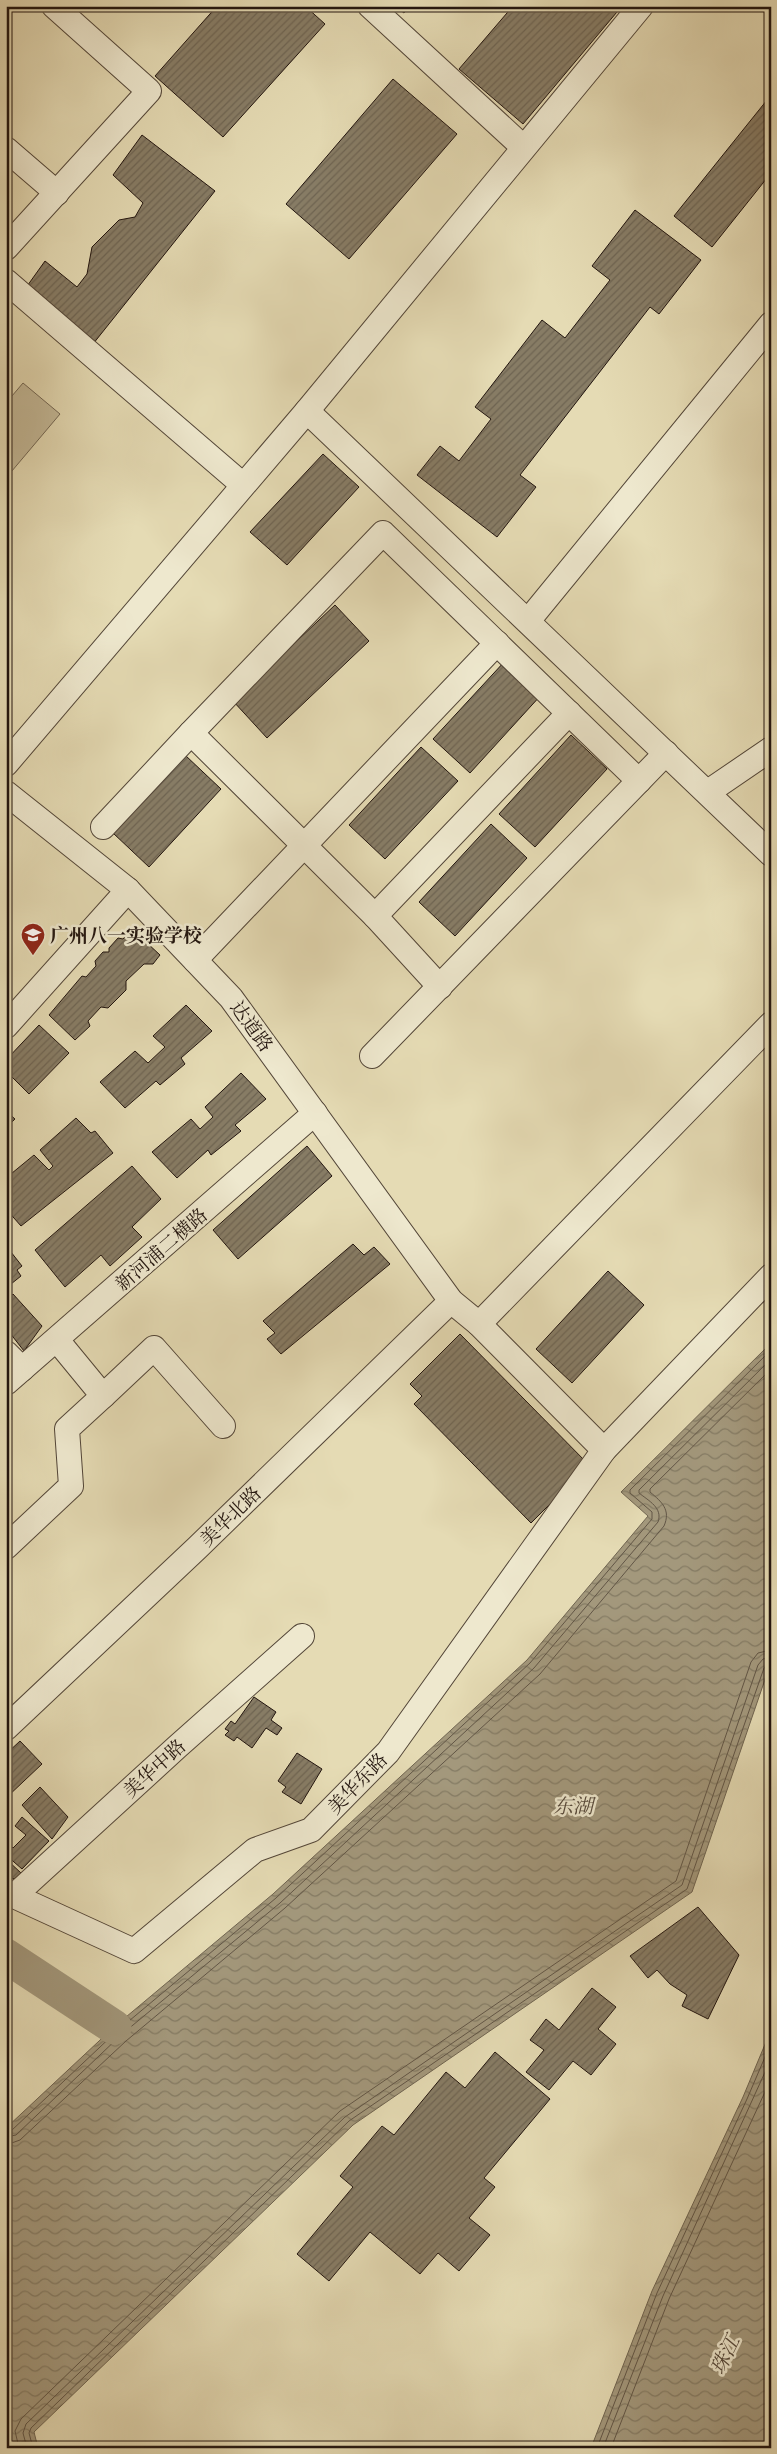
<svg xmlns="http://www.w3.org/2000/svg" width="777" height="2454" font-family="'IM FELL Great Primer','Noto Serif SC',serif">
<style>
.green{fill:#c4b998;stroke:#736754}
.water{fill:url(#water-waves);stroke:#6f6450}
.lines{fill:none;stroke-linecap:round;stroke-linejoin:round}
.shore{stroke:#625646;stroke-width:1}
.river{stroke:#a3987c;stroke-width:35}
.building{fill:url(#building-hatch);stroke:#22150f}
.minor-casing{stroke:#534638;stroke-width:26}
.minor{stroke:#eee8ce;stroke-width:24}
.labels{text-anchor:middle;stroke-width:5;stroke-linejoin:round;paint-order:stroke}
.poi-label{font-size:19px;font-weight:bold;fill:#22150f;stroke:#eee8ce;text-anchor:start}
.street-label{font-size:19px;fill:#22150f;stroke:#eee8ce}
.water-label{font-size:20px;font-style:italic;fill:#56493b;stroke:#eee8ce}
</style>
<defs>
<pattern id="water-waves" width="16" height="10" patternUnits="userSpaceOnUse" patternTransform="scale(1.25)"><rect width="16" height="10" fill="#a3987c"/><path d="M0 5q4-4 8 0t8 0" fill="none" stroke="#847b64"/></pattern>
<pattern id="building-hatch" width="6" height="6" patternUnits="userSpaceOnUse" patternTransform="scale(1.25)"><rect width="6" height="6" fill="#877c65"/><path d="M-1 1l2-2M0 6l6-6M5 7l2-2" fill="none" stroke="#6e6452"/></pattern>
</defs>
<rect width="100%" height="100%" fill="#e5dbb4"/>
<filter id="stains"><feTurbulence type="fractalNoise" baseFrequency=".004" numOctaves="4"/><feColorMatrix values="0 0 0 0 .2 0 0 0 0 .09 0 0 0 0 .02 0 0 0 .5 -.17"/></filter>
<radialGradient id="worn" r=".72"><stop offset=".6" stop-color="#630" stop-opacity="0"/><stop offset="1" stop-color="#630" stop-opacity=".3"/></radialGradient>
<!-- green -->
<polygon class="green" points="23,383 60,414 6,478 6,403"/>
<!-- water -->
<g class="water">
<polygon points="771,1343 771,1662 692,1892 353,2125 34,2432 38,2448 6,2448 6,2128 114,2027 273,1894 527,1660 648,1516 621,1492"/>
<polygon points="771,2030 771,2448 591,2448 652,2291 743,2097"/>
</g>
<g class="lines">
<!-- shore -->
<g class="shore">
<polyline points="6,2131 12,2130 117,2031 276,1898 530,1663 652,1519 652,1512 630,1493 630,1490 771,1350"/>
<path d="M 6,2137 L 16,2135 L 121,2035 L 280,1903 L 534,1668 L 658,1522 C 663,1508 649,1501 639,1493 L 639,1490 L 771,1359"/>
<path d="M 6,2145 L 20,2140 L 126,2041 L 285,1908 L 540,1674 L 664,1526 C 671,1510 662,1502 650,1492 L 650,1489 L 771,1369"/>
<polyline points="19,2448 15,2431 21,2419 340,2111 676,1881 751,1662 758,1653 771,1650"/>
<polyline points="27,2448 23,2433 26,2424 345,2117 682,1885 758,1665 763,1659 771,1657"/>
<polyline points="33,2448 29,2433 31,2428 349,2121 687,1889 764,1668 771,1664"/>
<polyline points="597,2448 657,2293 747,2099 771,2043"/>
<polyline points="603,2448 663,2296 771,2059"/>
<polyline points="611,2448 669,2299 771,2079"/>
</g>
<!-- river -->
<polyline class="river" points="6,1956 114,2027"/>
</g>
<!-- building -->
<g class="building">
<polygon points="217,6 305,6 325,24 223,137 155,76"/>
<polygon points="395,6 410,6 404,13"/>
<polygon points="513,6 622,6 523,124 459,69"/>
<polygon points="393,79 457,134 349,259 286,204"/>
<polygon points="771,95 771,173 712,247 674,216"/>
<polygon points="142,135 215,191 93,344 25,289 45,261 77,287 87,274 92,247 119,220 135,217 143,203 113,175"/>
<polygon points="635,210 701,260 659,314 650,307 520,475 536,487 497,537 417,475 440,446 459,461 491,419 475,407 542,320 565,338 610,280 592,266"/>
<polygon points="323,454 359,487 287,565 250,532"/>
<polygon points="335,605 369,641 267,738 233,701"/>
<polygon points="505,661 542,694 470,773 433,739"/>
<polygon points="571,735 607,769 535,847 499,814"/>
<polygon points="421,747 458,781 385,859 349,825"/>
<polygon points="185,755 221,789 149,867 113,833"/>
<polygon points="491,824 527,858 455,936 419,902"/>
<polygon points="132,929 160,955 153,964 144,964 126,981 126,990 108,1008 101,1007 88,1021 90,1026 75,1040 49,1015 82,976 86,977 96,966 95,961 103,952 109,952 109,948 118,938 123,939"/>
<polygon points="186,1005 212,1031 181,1058 185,1064 160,1085 156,1081 125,1108 100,1082 135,1051 148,1063 165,1047 153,1036"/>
<polygon points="39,1025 69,1053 29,1094 6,1071 6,1060"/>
<polygon points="241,1073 266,1099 235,1125 241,1131 211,1155 208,1150 177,1178 152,1152 191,1119 200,1129 213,1117 205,1107"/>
<polygon points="6,1111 15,1119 6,1128"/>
<polygon points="76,1118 91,1133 95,1131 113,1153 21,1226 6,1209 6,1178 34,1155 49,1170 53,1166 40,1150"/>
<polygon points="307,1146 332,1176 238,1259 213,1230"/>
<polygon points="132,1166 161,1199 132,1227 142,1237 110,1266 101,1255 65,1287 35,1250"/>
<polygon points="353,1244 364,1255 374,1247 390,1264 281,1354 267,1339 275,1333 263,1321"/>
<polygon points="7,1247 22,1266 17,1270 21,1276 6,1288"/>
<polygon points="608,1271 644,1305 572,1383 536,1349"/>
<polygon points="13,1294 42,1326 24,1351 6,1328 6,1300"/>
<polygon points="460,1334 589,1465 531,1523 414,1404 422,1396 410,1384"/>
<polygon points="254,1697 276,1712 271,1720 282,1728 277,1735 266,1728 252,1748 237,1737 234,1741 225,1735 229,1731 225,1729 231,1721 235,1724"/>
<polygon points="20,1741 42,1764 6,1798 6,1754"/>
<polygon points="297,1753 322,1769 301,1804 282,1792 286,1787 278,1781"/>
<polygon points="40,1787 68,1817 52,1839 22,1805"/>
<polygon points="22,1817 49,1841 22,1869 6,1855 6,1847 9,1844 13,1848 26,1835 15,1826"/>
<polygon points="6,1859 21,1873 17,1878 6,1880"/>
<polygon points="698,1907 739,1955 708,2019 682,2006 687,1995 670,1984 657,1970 648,1978 630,1956"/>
<polygon points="592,1988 616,2007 598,2029 616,2044 591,2075 573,2061 549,2090 526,2072 544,2050 530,2040 546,2019 559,2030"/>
<polygon points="495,2052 550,2099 484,2178 495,2187 469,2218 490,2235 459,2271 438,2253 420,2274 370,2232 329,2281 297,2254 353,2187 340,2176 382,2126 394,2135 446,2072 465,2088"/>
</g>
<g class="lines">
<defs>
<g id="minor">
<polyline points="370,6 523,147"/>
<polyline points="6,149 57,193"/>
<polyline points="6,248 149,91 54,6"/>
<polyline points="6,281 243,485"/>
<polyline points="307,411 771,854"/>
<polyline points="528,621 771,324"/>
<polyline points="191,733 375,916 440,987"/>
<polyline points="6,764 307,411 641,6"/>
<polyline points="708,792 771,749"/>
<polyline points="6,793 128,890 231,998 451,1301 479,1324 771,1024"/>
<polyline points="103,827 191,733 383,533 639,781"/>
<polyline points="375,916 569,713"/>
<polyline points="195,960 497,643"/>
<polyline points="6,1026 128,890"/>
<polyline points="372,1056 666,753"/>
<polyline points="479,1324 604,1450"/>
<polyline points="6,1353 22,1369"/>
<polyline points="6,1383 315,1113"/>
<polyline points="103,1396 154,1348 223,1426"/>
<polyline points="6,1547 71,1486 67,1429 103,1396 57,1340"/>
<polyline points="6,1728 197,1548 451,1301"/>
<polyline points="6,1892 14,1896 177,1747 302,1636"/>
<polyline points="14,1896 134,1951 255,1850 311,1830 388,1752 604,1450 771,1276"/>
</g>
</defs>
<!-- minor casing -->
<use href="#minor" class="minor-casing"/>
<!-- minor -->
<use href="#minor" class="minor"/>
</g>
<!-- icons -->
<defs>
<symbol id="school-pin" viewBox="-11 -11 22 30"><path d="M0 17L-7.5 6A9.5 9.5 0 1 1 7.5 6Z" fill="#8f2418" stroke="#eee8ce"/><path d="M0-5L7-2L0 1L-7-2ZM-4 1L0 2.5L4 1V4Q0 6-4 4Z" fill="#fff"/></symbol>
</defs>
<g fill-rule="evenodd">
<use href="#school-pin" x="19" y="921" width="28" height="38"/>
</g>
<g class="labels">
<!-- poi labels -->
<g class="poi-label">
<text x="50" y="942">广州八一实验学校</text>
</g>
<!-- street labels -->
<g class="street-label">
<text transform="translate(252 1026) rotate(54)" y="7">达道路</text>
<text transform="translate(161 1249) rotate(-41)" y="7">新河浦二横路</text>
<text transform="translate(230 1516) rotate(-44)" y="7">美华北路</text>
<text transform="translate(154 1768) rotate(-42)" y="7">美华中路</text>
<text transform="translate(357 1783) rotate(-46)" y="7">美华东路</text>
</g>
<!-- water labels -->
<g class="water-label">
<text x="573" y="1813">东湖</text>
<text transform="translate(725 2355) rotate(-64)" y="7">珠江</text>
</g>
</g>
<!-- margin -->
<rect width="777" height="2454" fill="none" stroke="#e5dbb4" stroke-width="25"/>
<rect x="8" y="8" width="762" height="2439" fill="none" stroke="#22150f" stroke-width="2.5"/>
<rect x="12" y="12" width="752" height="2429" fill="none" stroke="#22150f"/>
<rect width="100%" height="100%" filter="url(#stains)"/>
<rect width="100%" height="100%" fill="url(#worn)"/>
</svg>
